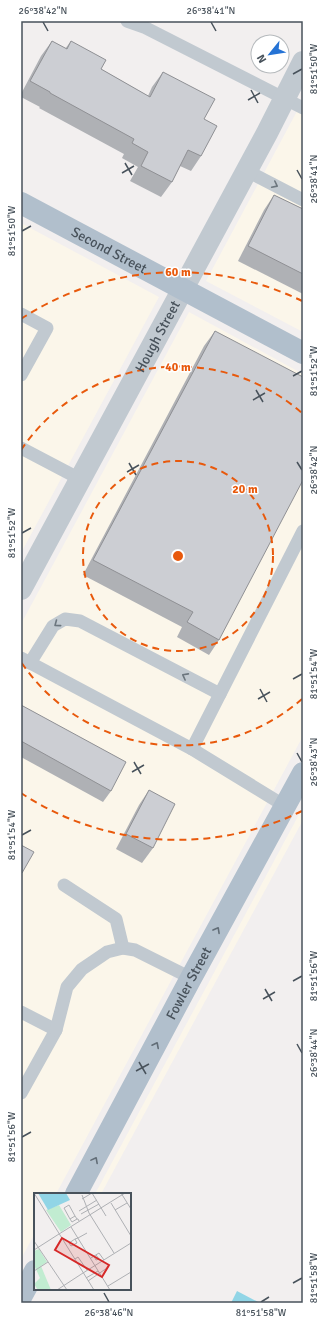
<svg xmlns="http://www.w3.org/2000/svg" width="324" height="1324" font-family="Signika,sans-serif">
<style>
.commercial{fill:#fbf6ea}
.water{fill:#91d5e6}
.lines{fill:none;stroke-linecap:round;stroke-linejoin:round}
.lane{stroke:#c1c9d0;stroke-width:13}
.street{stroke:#c1c9d0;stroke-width:22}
.primary{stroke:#b1bfcc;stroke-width:22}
.wall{fill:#afb1b5}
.building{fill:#ccced3;stroke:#8f9094}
.oneway{stroke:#6c767e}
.oneway2{stroke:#626d77}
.ticks{fill:none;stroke:#48525b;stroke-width:1.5}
.ring{fill:none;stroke:#e8590c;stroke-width:2;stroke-dasharray:7 5}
.labels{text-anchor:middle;stroke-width:3;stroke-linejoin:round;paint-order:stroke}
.street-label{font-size:14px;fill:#48525b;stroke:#fff}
.inset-road{fill:none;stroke:#aeb0b4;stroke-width:1}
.view{fill:#d62828;fill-opacity:0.15;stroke:#d62828;stroke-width:2}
.inset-edge{fill:none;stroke:#48525b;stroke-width:2}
.centre{fill:#e8590c;stroke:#fff;stroke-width:2}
.ring-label{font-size:12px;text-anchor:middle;font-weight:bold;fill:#e8590c;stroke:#fff;stroke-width:3;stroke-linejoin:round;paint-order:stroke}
.neatline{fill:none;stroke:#48525b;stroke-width:1.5}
.ticks-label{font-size:10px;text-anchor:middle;fill:#48525b}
</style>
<rect width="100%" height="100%" fill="#f2efef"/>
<!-- commercial -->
<g class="commercial">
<polygon points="303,100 303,332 206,281"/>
<polygon points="21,223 159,297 21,553"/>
<polygon points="189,312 303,374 303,736 56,1194 35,1194 35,1233 21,1259 21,624"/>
<polygon points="303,807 303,820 101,1194 95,1194"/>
</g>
<!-- water -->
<polygon class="water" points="237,1291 260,1303 231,1303"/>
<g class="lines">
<!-- lane -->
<g class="lane">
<polyline points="127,21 144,27 303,108"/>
<polyline points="247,171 303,200"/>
<polyline points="21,314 47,328 21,375"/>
<polyline points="21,448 80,479"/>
<polyline points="21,658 192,749"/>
<polyline points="30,663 53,626 65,619 80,621 220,694"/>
<polyline points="285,806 192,749 303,531"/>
<polyline points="64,885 116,919 123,948"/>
<polyline points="21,1012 56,1030 21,1093"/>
<polyline points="56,1030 67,987 82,969 107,952 123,948 135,950 191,978"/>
</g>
<!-- street -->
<path class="street" id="s1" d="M 21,589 L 267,133 L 303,62"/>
<!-- primary -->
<g class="primary">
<path id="s2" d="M 21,203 L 303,353"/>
<path id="s3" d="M 76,1194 L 191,978 L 303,773"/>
<polyline points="21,1297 35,1271"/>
</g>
</g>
<!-- wall -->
<g class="wall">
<polygon points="52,41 65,49 71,41 101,69 148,96 152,87 163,72 204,119 201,156 191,171 180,166 172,182 161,197 130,181 138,167 122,158 124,154 39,108 40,107 21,97 21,94 41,56"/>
<polygon points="274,195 303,209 303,294 238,261 264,210"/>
<polygon points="215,331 219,640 209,655 177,637 182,627 83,575 204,346"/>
<polygon points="21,705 111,791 103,802 21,757"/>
<polygon points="149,790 153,848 142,863 116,849 139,805"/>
</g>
<!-- building -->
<g class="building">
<polygon points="52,41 67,49 71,41 106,60 101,69 150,97 163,72 215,99 204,119 217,126 201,156 188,150 172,182 141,166 148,152 132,143 134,139 50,93 50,92 30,81"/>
<polygon points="274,195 303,209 303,274 248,246"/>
<polygon points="215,331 303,377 303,480 219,640 187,622 193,612 93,560"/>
<polygon points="21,705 126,762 111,791 21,741"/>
<polygon points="149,790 175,804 153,848 126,834"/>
<polygon points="21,845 34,852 22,873 21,872"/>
</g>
<!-- one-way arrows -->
<defs><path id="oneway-chevron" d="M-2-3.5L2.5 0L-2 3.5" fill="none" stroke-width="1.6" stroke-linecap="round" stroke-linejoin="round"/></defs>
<g class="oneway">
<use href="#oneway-chevron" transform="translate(275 185) rotate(27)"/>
<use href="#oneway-chevron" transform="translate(57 624) rotate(143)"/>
<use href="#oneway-chevron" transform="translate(185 676) rotate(-152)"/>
</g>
<g class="oneway2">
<use href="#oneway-chevron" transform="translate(217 930) rotate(-61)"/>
<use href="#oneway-chevron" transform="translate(156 1045) rotate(-63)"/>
<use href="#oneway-chevron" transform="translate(95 1160) rotate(-62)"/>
</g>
<!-- ticks -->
<path class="ticks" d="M 43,22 L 48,31M 211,22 L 216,31M 293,74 L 302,69M 251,90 L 258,103M 248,100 L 260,93M 125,163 L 132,175M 297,170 L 302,179M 122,173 L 134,166M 22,231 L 31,226M 293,376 L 302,371M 256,390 L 263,402M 253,400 L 265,393M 297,462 L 302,470M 129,463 L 136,475M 127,472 L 139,465M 22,533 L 31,528M 293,679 L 302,674M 260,689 L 267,702M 258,699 L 270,692M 297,753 L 302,762M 134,762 L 141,774M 132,772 L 144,765M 22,835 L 31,830M 293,981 L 302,976M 265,989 L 272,1001M 263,999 L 275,992M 297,1044 L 302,1053M 139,1062 L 146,1074M 136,1071 L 149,1064M 22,1137 L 31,1132M 293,1283 L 302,1278M 104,1293 L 109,1302M 261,1302 L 269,1297"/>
<!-- distance rings -->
<g class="ring">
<circle cx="178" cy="556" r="95"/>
<path d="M302 699A189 189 0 0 1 21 662M21 450A189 189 0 0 1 302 413"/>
<path d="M302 811A284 284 0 0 1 21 793M21 319A284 284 0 0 1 302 301"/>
</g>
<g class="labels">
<!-- street labels -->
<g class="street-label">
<text dy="5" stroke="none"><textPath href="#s2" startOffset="100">Second Street</textPath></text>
<text dy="5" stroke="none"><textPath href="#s1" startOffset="287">Hough Street</textPath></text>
<text dy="5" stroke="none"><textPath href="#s3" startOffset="239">Fowler Street</textPath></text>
</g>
</g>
<!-- overview -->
<g transform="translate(34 1193)">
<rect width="97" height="97" fill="#f2efef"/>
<path d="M 25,12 L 37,32 L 27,39 L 12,17 ZM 5,56 L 13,69 L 7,73 L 17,97 L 4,97 L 0,91 L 6,85 L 0,72 L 0,58 Z" fill="#c1ecd1"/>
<path d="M 4,0 L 32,0 L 36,7 L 14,17 Z" fill="#91d5e6"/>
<path class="inset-road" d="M 0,0 L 60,97M 87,0 L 97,16M 48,2 L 55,20 L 80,60M 48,6 L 58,0 L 72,23M 77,10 L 97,43M 81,17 L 93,10M 45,18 L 63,7M 47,21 L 65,11M 36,26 L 30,15 L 35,12 L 41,23M 43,26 L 38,29 L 36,26 L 41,23 L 43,26 L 44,26 L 45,28M 37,34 L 76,97M 25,41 L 91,0M 41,46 L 43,50 L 37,53 L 35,50 L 41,46 L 44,45 L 53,40M 0,48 L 33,97M 0,57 L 25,41M 60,63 L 62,67 L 65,66 L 62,62M 57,65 L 65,60 L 70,67M 41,66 L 44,64 L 53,77M 0,78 L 14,69M 49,80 L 97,50M 52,85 L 64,78M 54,88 L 73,75M 74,93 L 97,79M 23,97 L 49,80"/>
<path class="view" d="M 28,45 L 75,72 L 68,84 L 21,57 Z"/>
<rect width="97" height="97" class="inset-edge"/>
</g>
<circle cx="178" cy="556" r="6" class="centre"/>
<g class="ring-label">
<text x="178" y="276">60 m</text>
<text x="178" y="371">40 m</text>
<text x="245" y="493">20 m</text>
</g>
<!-- border -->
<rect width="324" height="1324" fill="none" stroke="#ffffff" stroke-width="44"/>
<!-- north arrow -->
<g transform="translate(270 54) rotate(240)"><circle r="19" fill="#ffffff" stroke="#b6babd"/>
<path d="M0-3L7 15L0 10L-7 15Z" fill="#2573d5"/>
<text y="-6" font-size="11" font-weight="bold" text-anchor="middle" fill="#48525b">N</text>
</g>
<rect x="22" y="22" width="280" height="1280" class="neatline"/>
<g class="ticks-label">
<text x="43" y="14">26°38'42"N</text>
<text x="211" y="14">26°38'41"N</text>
<text transform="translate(313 69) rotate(-90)" y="4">81°51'50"W</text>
<text transform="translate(313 179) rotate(-90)" y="4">26°38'41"N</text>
<text transform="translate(11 231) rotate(-90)" y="4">81°51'50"W</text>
<text transform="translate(313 371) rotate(-90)" y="4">81°51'52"W</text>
<text transform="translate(313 470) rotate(-90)" y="4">26°38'42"N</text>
<text transform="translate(11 533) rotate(-90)" y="4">81°51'52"W</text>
<text transform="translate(313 674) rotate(-90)" y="4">81°51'54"W</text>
<text transform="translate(313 762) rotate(-90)" y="4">26°38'43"N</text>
<text transform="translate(11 835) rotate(-90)" y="4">81°51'54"W</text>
<text transform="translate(313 976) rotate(-90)" y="4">81°51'56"W</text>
<text transform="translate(313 1053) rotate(-90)" y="4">26°38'44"N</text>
<text transform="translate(11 1137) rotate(-90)" y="4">81°51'56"W</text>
<text transform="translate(313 1278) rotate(-90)" y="4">81°51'58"W</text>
<text x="109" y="1316">26°38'46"N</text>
<text x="261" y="1316">81°51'58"W</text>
</g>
</svg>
